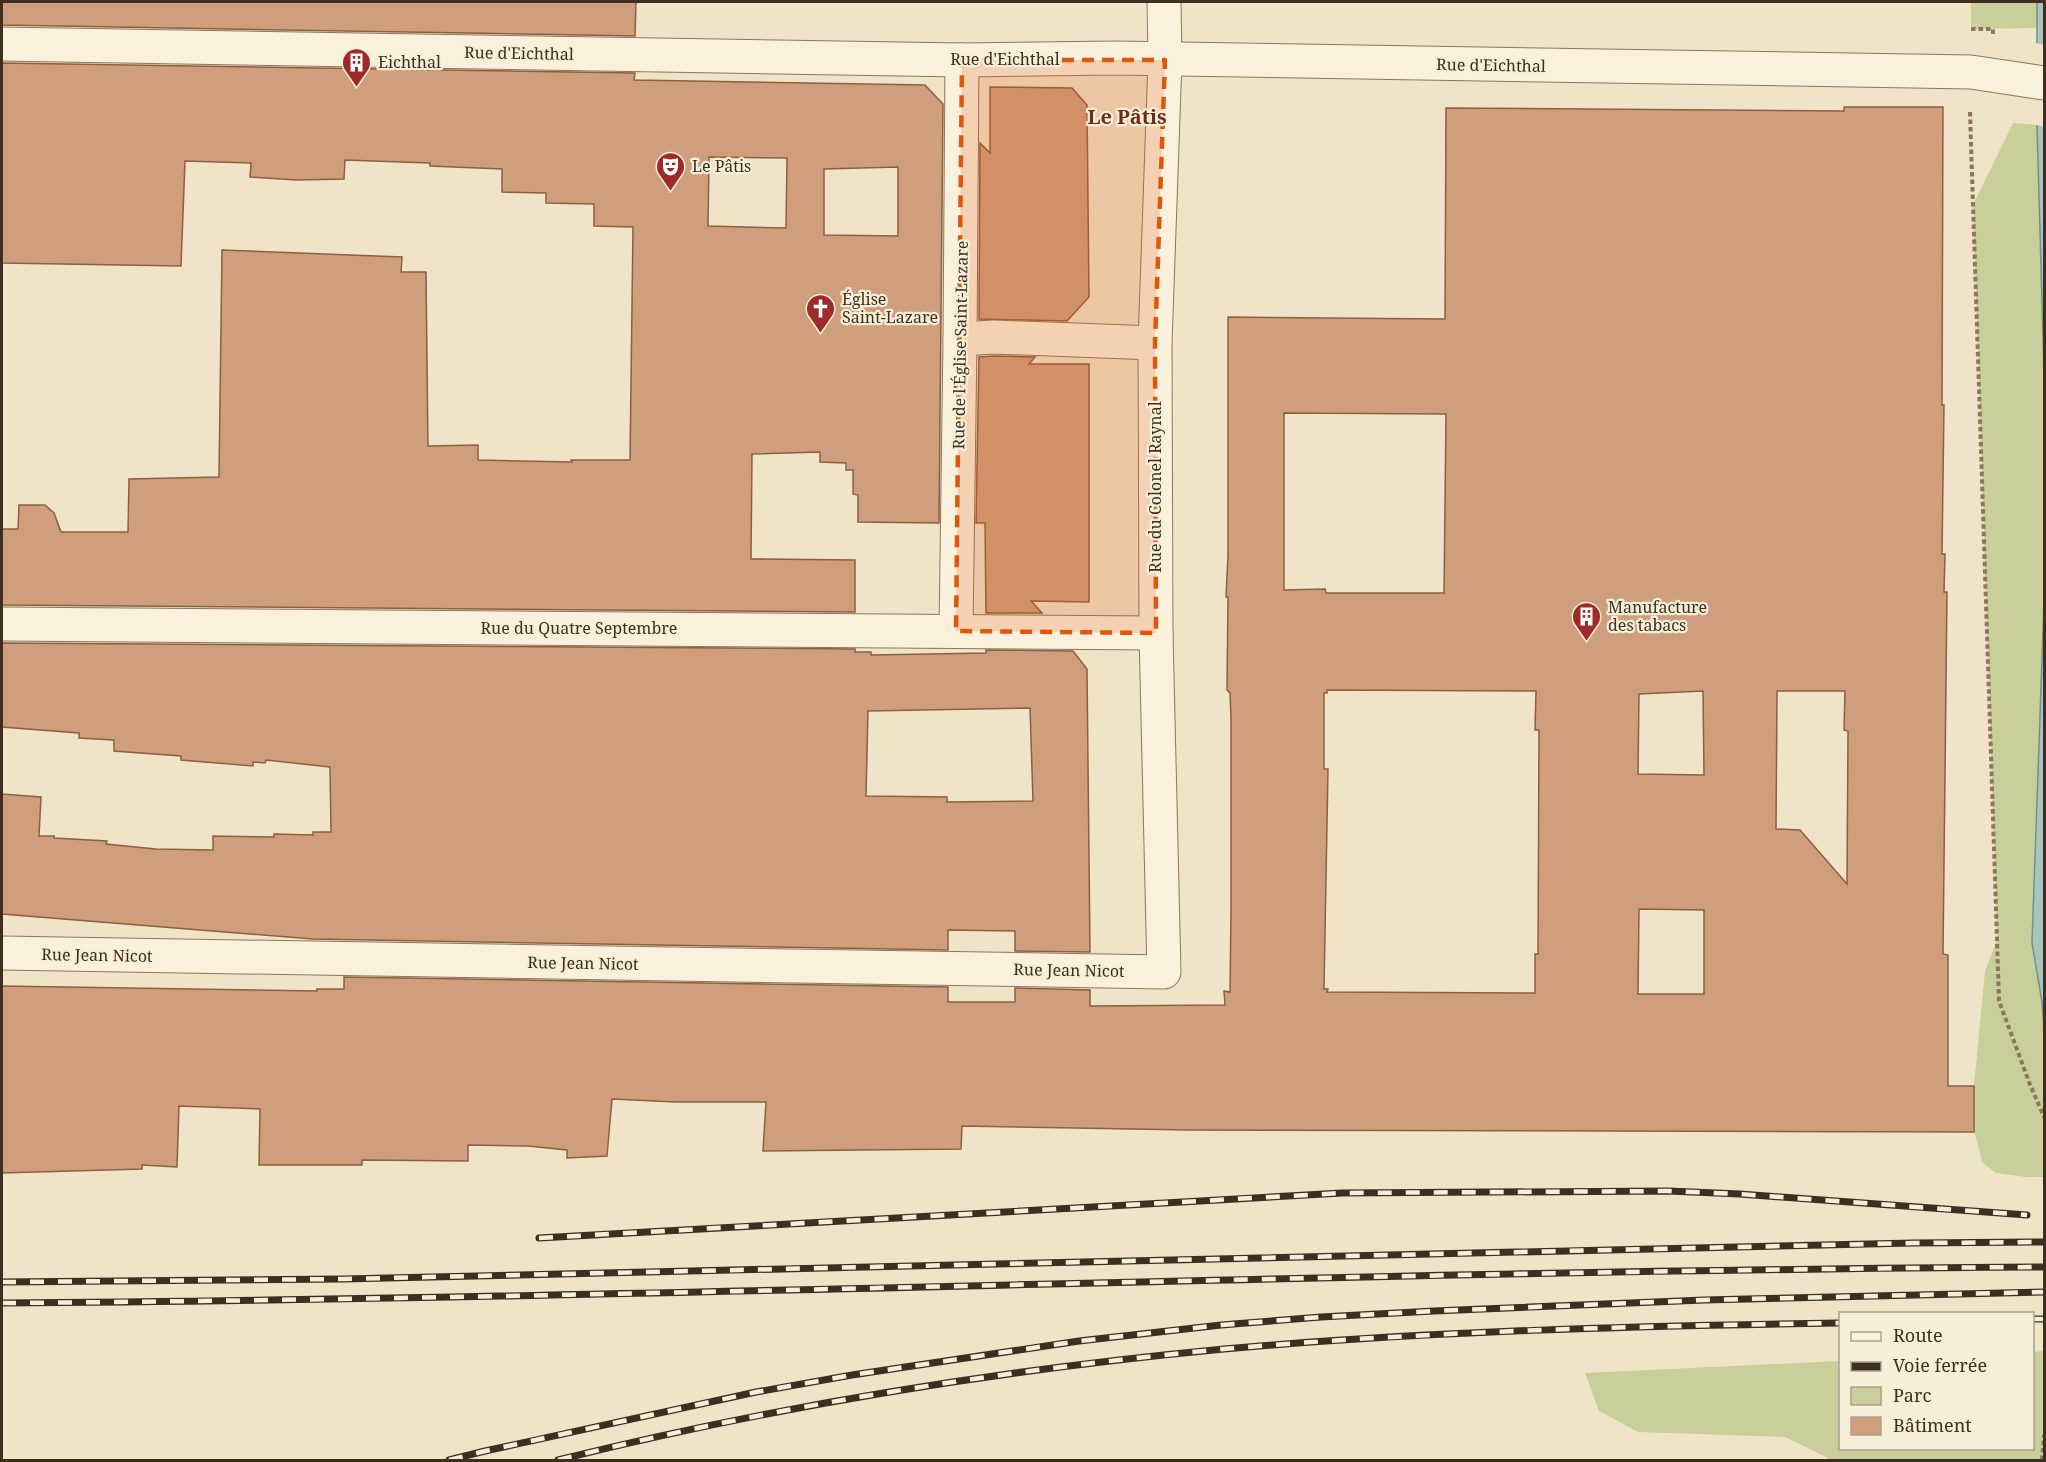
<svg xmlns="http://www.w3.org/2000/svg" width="2046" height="1462" font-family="'Noto Serif',serif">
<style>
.green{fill:#c9cf9b}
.water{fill:#a9c4bc;stroke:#6f938a;stroke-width:1.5}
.pier{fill:#f0e4c8}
.building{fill:#cf9f7d;stroke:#8d5f41;stroke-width:1.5;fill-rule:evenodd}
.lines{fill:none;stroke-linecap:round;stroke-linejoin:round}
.minor-casing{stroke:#8d765c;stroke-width:35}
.tertiary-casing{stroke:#8d765c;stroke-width:35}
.path{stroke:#8d765c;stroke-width:4;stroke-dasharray:4.5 3;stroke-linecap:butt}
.minor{stroke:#faf1dc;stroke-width:33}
.tertiary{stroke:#faf1dc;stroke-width:33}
.rail-casing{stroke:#3d2e20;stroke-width:7}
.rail{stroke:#f7eed8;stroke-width:4.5;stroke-dasharray:14;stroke-linecap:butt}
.marked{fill:#df570d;fill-opacity:0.2;stroke:#df570d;stroke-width:4.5;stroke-dasharray:12 8;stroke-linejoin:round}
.labels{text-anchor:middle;stroke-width:4.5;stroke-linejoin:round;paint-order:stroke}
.street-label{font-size:16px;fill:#3d2e20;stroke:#f7eed8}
.poi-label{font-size:16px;fill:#3d2e20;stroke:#f7eed8;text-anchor:start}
.quarter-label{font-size:20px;font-weight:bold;fill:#6b2e1e;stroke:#f7eed8}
</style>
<rect width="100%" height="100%" fill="#f0e4c8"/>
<!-- green -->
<g class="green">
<polygon points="1971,2 2037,2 2039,28 1971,29"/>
<polygon points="2013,123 2037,125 2044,373 2044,602 2032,943 2042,1002 2044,1030 2044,1177 2026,1177 1996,1173 1982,1162 1974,1130 1974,1086 1985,971 1997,940 1973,205"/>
<polygon points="2044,1351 2044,1435 2042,1460 1828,1460 1828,1458 1785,1437 1638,1432 1599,1411 1585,1373 1840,1361 1840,1448 2032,1448 2033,1352"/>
</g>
<!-- water -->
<g class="water">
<polygon points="2037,2 2044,2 2044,373 2037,125"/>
<polygon points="2044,602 2044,1030 2042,1002 2032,943"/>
</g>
<!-- pier -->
<polygon class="pier" points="2035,43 2044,45 2044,126 2034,125"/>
<!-- building -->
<g class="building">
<polygon points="2,2 636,2 635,36 2,25"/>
<path d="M 2,63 L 635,73 L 634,80 L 925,85 L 943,104 L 939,523 L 858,522 L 858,495 L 853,494 L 853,470 L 846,470 L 846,463 L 820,462 L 820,452 L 752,454 L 751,559 L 855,560 L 855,612 L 2,605 L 2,529 L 18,529 L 19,505 L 45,505 L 54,513 L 61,532 L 128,532 L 129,479 L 219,477 L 222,250 L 402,257 L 401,272 L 426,272 L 428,446 L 478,445 L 478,460 L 572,462 L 571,460 L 630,460 L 633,227 L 594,226 L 594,204 L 546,203 L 546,193 L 502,192 L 502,169 L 430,166 L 430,163 L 345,160 L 344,179 L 297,180 L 250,177 L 251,163 L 185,161 L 181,266 L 2,263 ZM 709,157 L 787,158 L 786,228 L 708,226 ZM 898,167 L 898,236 L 824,235 L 824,169 Z"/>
<polygon points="990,87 1072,88 1087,105 1089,297 1067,321 979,319 980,143 990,153"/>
<path d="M 1844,107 L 1943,107 L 1942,405 L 1944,405 L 1942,554 L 1945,554 L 1944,592 L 1947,592 L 1943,954 L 1948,955 L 1948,1086 L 1974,1086 L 1974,1132 L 1189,1130 L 962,1126 L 961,1149 L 763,1151 L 766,1102 L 676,1102 L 612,1099 L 607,1156 L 567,1158 L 567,1150 L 528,1146 L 468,1145 L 468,1161 L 362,1160 L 362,1165 L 259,1165 L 260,1109 L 179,1106 L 177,1167 L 142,1165 L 142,1169 L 2,1173 L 2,986 L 317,991 L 317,989 L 344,989 L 344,977 L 948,987 L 948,1002 L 1015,1002 L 1015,988 L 1090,990 L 1090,1006 L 1225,1005 L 1224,991 L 1230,992 L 1231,913 L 1231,718 L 1230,693 L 1227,690 L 1228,597 L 1226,597 L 1228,556 L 1228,317 L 1445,319 L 1446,108 L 1844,111 ZM 1284,413 L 1446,414 L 1444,593 L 1326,593 L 1325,589 L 1284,590 ZM 1327,690 L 1536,691 L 1535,730 L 1539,730 L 1538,954 L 1535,954 L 1535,993 L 1327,992 L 1328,989 L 1324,989 L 1328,769 L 1324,769 L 1324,693 L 1327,693 ZM 1703,691 L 1704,775 L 1638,774 L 1639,694 ZM 1777,691 L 1845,691 L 1844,730 L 1848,731 L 1847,884 L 1800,830 L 1776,829 ZM 1639,909 L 1704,910 L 1704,994 L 1638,994 Z"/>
<polygon points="994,356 1035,357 1029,364 1089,364 1089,602 1031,601 1042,613 986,613 985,523 976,523 979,357"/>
<path d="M 2,643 L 855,649 L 855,652 L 871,652 L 871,655 L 986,653 L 986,650 L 1073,651 L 1087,669 L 1090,952 L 1015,951 L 1015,931 L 948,930 L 948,950 L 313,939 L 2,914 L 2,794 L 41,797 L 39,836 L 54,836 L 54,838 L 107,841 L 106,844 L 156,849 L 213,850 L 213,836 L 274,837 L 274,834 L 313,835 L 313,832 L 331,832 L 330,767 L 266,760 L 265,763 L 253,762 L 253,766 L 181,760 L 181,756 L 114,751 L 114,740 L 79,738 L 79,733 L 2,727 ZM 1030,708 L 1033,801 L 947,802 L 947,797 L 866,796 L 868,711 Z"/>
</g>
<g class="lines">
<defs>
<g id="minor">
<polyline points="960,339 994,337 1155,343"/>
<polyline points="2,624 1156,633"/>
<polyline points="956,631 960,339 962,60"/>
<polyline points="2,953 1164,972 1156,633 1155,343 1165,60 1164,2"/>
</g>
<polyline id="tertiary" points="2,44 962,60 1116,58 1971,72 2044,83"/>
</defs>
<!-- minor casing -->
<use href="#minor" class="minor-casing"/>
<!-- tertiary casing -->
<use href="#tertiary" class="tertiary-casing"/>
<!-- path -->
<g class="path">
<polyline points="1971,29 1993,29 1993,37"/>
<polyline points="1970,112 1999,1001 2029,1082 2044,1117"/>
<polyline points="2042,1460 2044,1435"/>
</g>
<!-- minor -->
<use href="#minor" class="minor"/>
<!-- tertiary -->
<use href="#tertiary" class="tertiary"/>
<defs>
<g id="rail">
<polyline points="539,1238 1342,1193 1668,1191 1740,1194 2027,1215"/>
<polyline points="2,1282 343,1279 1913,1243 2044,1242"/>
<path d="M 2,1303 C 683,1298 1363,1271 2044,1267"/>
<polyline points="2032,1319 2044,1319"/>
<polyline points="449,1460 485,1451 756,1392 852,1375 1079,1341 1221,1325 1321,1317 1434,1311 1704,1300 2044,1292"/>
<path d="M 558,1460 C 776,1406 1000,1370 1224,1349 C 1429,1331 1635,1326 1840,1323"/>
</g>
</defs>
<!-- rail casing -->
<use href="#rail" class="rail-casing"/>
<!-- rail -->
<use href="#rail" class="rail"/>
</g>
<!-- marked area -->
<path class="marked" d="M 962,60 L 1165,60 L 1155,343 L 1156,633 L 956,631 Z"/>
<!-- icons -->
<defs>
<symbol id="building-pin" viewBox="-11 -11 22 30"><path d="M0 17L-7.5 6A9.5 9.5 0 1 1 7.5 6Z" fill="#9e2a2b" stroke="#f7eed8"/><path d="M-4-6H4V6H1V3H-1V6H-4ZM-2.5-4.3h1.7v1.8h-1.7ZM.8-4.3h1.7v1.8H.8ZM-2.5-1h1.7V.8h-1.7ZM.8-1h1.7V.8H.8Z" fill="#fff"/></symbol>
<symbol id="theatre-pin" viewBox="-11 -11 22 30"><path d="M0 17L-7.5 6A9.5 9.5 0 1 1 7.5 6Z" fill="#9e2a2b" stroke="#f7eed8"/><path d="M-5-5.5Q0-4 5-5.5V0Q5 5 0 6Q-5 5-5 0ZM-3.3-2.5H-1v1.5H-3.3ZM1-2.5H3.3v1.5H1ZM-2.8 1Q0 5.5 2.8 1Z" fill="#fff"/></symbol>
<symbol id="church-pin" viewBox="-11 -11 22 30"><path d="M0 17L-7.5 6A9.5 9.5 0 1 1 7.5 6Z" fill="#9e2a2b" stroke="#f7eed8"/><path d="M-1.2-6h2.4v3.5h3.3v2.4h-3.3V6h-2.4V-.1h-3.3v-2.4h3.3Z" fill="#fff"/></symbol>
</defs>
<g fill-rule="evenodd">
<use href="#building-pin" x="340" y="46" width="33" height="45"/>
<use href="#theatre-pin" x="654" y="150" width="33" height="45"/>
<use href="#church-pin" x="804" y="292" width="33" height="45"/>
<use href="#building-pin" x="1570" y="600" width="33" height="45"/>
</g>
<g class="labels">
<!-- street labels -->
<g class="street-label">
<text transform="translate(519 53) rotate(1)" y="6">Rue d'Eichthal</text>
<text x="1005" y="65">Rue d'Eichthal</text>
<text transform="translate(1491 65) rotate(1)" y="6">Rue d'Eichthal</text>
<text transform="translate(960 345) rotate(-89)" y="6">Rue de l'Église Saint-Lazare</text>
<text transform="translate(1155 487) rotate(-90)" y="6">Rue du Colonel Raynal</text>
<text x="579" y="634">Rue du Quatre Septembre</text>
<text transform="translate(97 955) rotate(1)" y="6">Rue Jean Nicot</text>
<text transform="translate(583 963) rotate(1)" y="6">Rue Jean Nicot</text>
<text transform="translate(1069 970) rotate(1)" y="6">Rue Jean Nicot</text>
</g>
<!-- poi labels -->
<g class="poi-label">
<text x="378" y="68">Eichthal</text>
<text x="692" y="172">Le Pâtis</text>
<text x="842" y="305">Église<tspan x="842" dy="18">Saint-Lazare</tspan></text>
<text x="1608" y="613">Manufacture<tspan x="1608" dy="18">des tabacs</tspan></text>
</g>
<!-- quarter labels -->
<g class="quarter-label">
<text x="1127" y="124">Le Pâtis</text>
</g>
</g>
<!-- border -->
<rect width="2046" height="1462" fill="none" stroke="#3d2e20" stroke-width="6"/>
<!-- legend -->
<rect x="1839" y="1312" width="195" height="138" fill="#f7eed8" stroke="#ada18e" stroke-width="1.5"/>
<rect x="1851" y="1332" width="30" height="9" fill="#faf1dc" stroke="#ada18e" stroke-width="1.5"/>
<text x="1893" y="1342" font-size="18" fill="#3d2e20">Route</text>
<rect x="1851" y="1362" width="30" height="9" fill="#3d2e20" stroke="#ada18e" stroke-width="1.5"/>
<text x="1893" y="1372" font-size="18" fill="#3d2e20">Voie ferrée</text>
<rect x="1851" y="1387" width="30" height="18" fill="#c9cf9b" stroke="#ada18e" stroke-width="1.5"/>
<text x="1893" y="1402" font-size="18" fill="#3d2e20">Parc</text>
<rect x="1851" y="1417" width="30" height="18" fill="#cf9f7d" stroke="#ada18e" stroke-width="1.5"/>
<text x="1893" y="1432" font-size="18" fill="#3d2e20">Bâtiment</text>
</svg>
